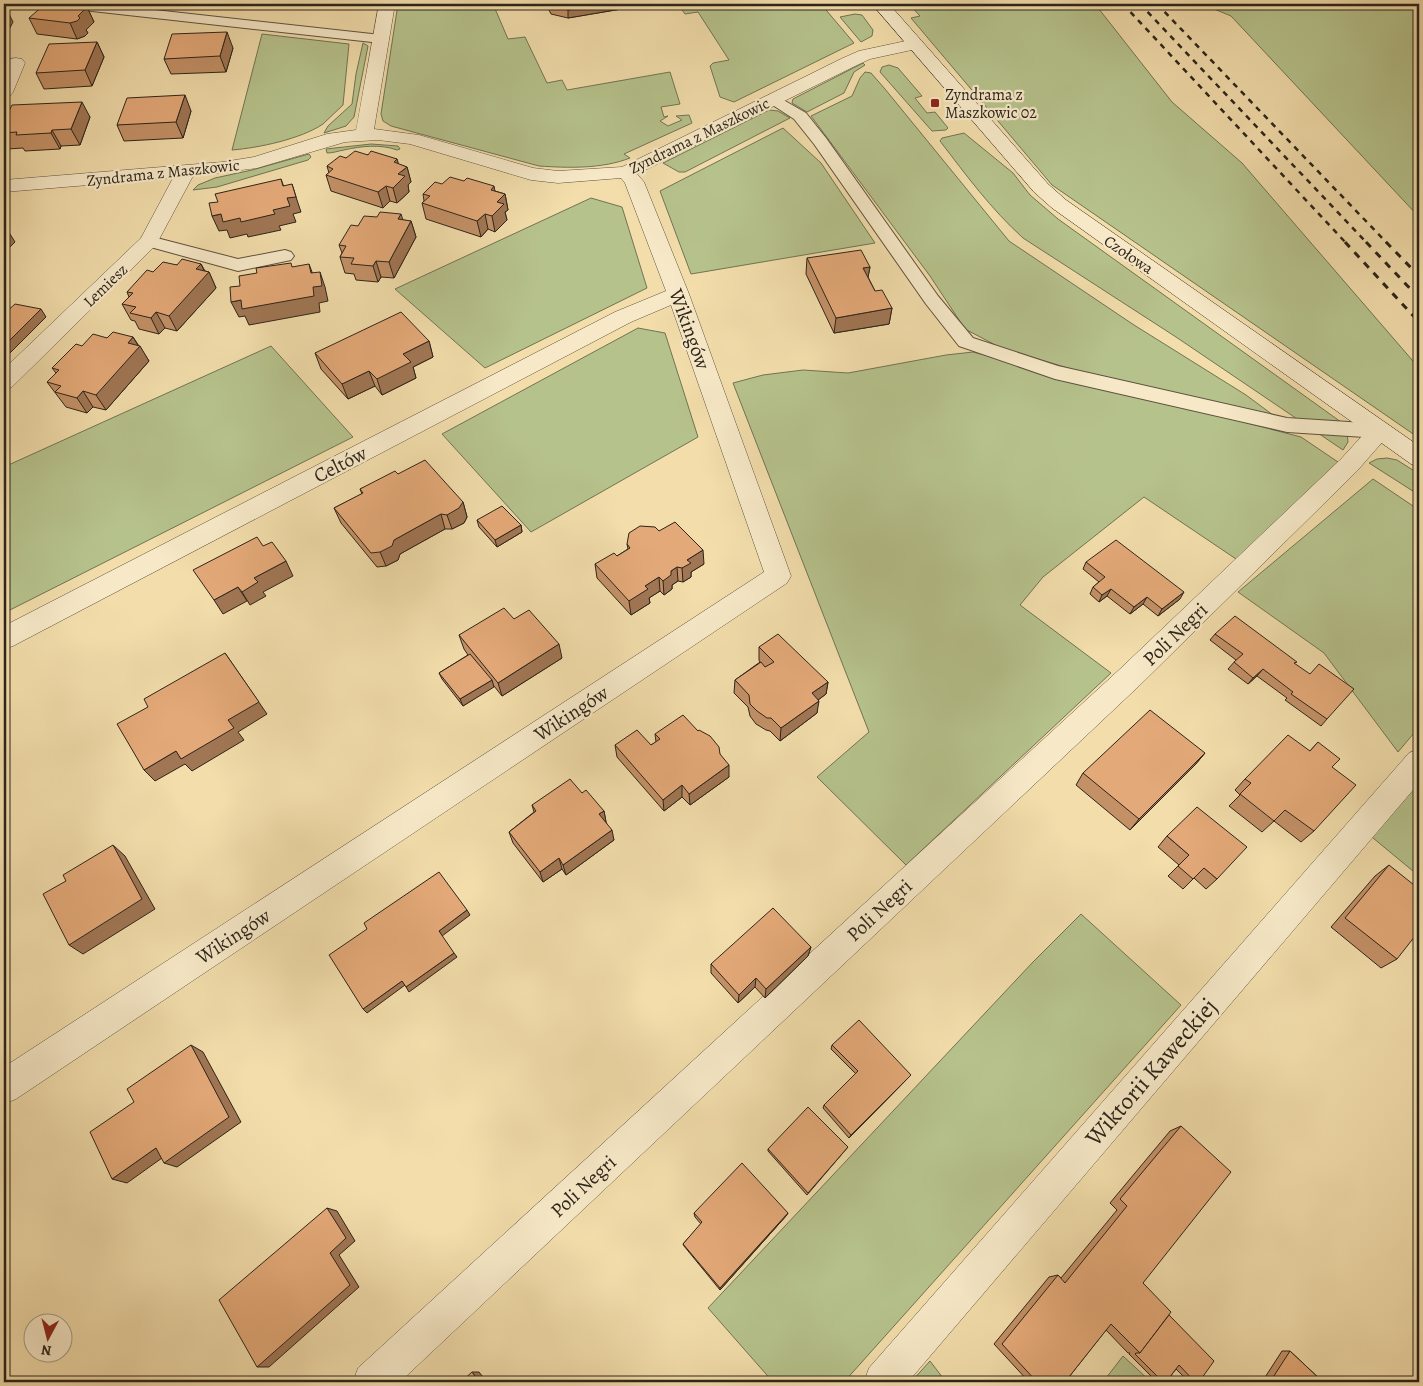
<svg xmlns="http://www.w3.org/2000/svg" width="1423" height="1386" font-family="Alegreya,serif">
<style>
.green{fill:#b6c28c;stroke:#717354}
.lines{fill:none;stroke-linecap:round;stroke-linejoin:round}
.lane-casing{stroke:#5e523f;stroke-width:2}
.street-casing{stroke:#5e523f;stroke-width:1}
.secondary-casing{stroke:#2c241b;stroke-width:1}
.lane{fill:#f7e9c8;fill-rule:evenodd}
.street{fill:#f7e9c8;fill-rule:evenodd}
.secondary{fill:#f7e9c8;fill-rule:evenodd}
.rail-far1{stroke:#2c241b;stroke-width:2.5;stroke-dasharray:5.5 5.5;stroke-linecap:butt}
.rail{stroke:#2c241b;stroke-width:3;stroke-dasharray:7 7;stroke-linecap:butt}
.wall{fill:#c49167;stroke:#2c241b}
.shaded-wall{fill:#a07654;stroke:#2c241b}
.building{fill:#e4a978;stroke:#2c241b}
.poi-dot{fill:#8f2418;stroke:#f7e9c8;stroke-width:2}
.labels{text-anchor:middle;stroke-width:4.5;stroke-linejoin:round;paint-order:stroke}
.far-poi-label{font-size:16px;fill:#2c241b;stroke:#f7e9c8;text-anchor:start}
.far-street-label{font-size:16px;fill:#2c241b;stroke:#f7e9c8}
.street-label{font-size:20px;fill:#2c241b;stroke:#f7e9c8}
.near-street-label{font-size:24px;fill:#2c241b;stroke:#f7e9c8}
</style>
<rect width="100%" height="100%" fill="#f2ddab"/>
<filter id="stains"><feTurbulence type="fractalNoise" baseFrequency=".004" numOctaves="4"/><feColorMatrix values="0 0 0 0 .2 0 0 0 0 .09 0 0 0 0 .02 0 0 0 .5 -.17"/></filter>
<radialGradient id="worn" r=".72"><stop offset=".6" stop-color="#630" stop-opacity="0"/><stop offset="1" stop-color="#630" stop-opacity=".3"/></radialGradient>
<!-- green -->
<g class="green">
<path d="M 398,4 L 493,4 L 508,39 L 525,37 L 547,83 L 562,80 L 567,90 L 670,72 L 680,104 L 661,107 L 664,117 L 668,116 L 660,121 L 668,126 L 682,120 L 676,116 L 689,115 L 692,123 L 624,154 L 630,158 C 602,169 568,168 539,166 L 391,126 L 383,121 L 381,114 Z"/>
<polygon points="682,4 821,4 854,43 734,102 720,97 710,66 713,63 729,60 698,12 685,14 680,7 683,6"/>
<polygon points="909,4 1095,4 1172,102 1242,163 1419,368 1419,438 1052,185 911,18 920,16"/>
<polygon points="1202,4 1419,4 1419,217 1231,16"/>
<polygon points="855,14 862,15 873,30 872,36 861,42 840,17"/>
<path d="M 262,34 L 349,44 L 343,105 C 336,111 330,118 323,124 C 301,139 258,148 232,150 Z"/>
<polygon points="363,43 368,46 354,117 346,126 324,133 328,126 352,104 356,74"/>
<polygon points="863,63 865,65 854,72 844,93 807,112 792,103 793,99"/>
<polygon points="889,65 898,68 922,96 915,98 927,113 935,112 948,128 946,130 932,131 880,72 882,67"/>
<polygon points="865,72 871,73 885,89 1009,241 1134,325 1246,395 1273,415 1078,371 1001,348 965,329 930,276 811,116 852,96 860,78"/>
<polygon points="769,110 778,111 790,118 685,172 679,172 663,163"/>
<polygon points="783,128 821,163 875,243 691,274 660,191"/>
<path d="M 964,133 L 1013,173 L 1030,195 L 1058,219 L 1341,422 L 1347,432 L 1348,442 L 1343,450 L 1176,337 L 1023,238 C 991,209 966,175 940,141 L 942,138 Z"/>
<path d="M 371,144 L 398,146 L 400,149 L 397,150 C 381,144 361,146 344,150 C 338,151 333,153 327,153 L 326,149 Z"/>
<polygon points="309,154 311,157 308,160 217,187 193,190 198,185 215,178 252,170"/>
<polygon points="591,198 622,207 647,288 485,368 395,289"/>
<polygon points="638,328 665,333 698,437 531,532 442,434"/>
<polygon points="271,346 353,437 4,613 4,467"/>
<polygon points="973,352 1301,437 1338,462 1239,561 1144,497 1043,577 1020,605 1111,673 906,865 817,777 869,732 733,383 763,375 803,370 848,373 946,355"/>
<polygon points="1387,458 1397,460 1419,474 1419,495 1369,463 1377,459"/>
<polygon points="1373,479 1419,510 1419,727 1398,752 1324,653 1238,592"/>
<polygon points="1419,776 1419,876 1367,833"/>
<polygon points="1081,914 1181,1005 844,1382 773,1382 708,1308 1033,962"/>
<polygon points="1123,1356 1151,1382 1103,1382"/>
<polygon points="930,1361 946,1382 911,1382"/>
</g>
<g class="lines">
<defs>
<g id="lane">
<polygon points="58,4 101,4 381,35 386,36 388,39 386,42 381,43 65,8"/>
<polygon points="773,94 806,113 826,138 938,296 973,338 1058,366 1287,418 1380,424 1387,426 1390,431 1387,436 1380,438 1287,432 1055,379 959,346 926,304 814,144 794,119 768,102 765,99 768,96"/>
<polygon points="149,236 238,259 285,250 291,252 294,256 291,260 238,271 143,245 140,241 143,237"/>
</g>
<g id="street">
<polygon points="379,4 395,4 374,129 419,135 533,168 558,171 622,167 843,58 859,51 915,39 921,40 923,44 921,48 870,59 855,66 637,174 644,182 689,294 791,576 787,583 16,1099 4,1104 4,1067 764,572 671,305 631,322 13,646 4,649 4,626 615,312 666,291 625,183 621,178 558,183 531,180 410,144 378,140 345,142 257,168 193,176 156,245 12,387 4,390 4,369 141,238 173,178 4,192 4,180 223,162 254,157 327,134 356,130"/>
<polygon points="16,58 22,59 25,63 13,92 10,96 4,97 4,72 10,59"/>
<polygon points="1380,423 1388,425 1392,431 1357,471 1140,685 400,1382 353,1382 358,1368 1120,669 1341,459 1372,425"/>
<polygon points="1419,749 1419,783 908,1382 864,1382 869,1368 1409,753"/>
</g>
<polygon id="secondary" points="872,4 889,4 1048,184 1066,200 1419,446 1419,467 1411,464 1052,208 1034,192"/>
</defs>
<!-- lane casing -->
<use href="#lane" class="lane-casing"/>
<!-- street casing -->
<use href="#street" class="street-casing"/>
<!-- secondary casing -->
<use href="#secondary" class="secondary-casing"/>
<!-- lane -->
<use href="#lane" class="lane"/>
<!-- street -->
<use href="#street" class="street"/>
<!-- secondary -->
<use href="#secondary" class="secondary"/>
<!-- rail-far1 -->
<g class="rail-far1">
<polyline points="1123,4 1346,243"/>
<polyline points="1140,4 1367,243"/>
<polyline points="1157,4 1387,243"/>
</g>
<!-- rail -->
<g class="rail">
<polyline points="1345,242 1419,322"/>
<polyline points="1366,242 1419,298"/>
<polyline points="1386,242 1419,276"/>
</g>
</g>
<!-- wall -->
<g class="wall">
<polygon points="546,4 676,4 654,8 651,4 568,18 551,14"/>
<polygon points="87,7 94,22 86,30 88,33 85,36 77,39 37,34 29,18"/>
<polygon points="97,42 104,57 92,86 44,89 36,73"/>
<polygon points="233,48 226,72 171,74 164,59"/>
<polygon points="191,111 183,138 124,141 117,125"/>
<polygon points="90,117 80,145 61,146 60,149 25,151 23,148 7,149 4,143 4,121"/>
<polygon points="368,155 397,159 398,164 407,167 411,182 408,185 409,192 397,203 390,201 383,208 331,191 326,175 329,173 327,166 346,158"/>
<polygon points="495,191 505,194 508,210 505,212 507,220 495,232 488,229 481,237 426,219 422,203 424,201 423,194"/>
<polygon points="403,220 411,221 416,237 394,278 381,277 378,282 356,280 354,274 345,273 340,257 342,253 339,245 358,226"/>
<polygon points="807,258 870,267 868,277 875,291 892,308 889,324 834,333 806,274"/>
<polygon points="201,264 205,271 209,272 216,288 177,331 165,328 159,334 139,329 135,321 131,320 122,304 129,297 127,292 153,272 177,265"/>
<polygon points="133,337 149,361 106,410 93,407 87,413 66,407 47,382 56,373 52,368 107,338"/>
<polygon points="429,341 433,357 413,367 416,378 382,395 375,386 348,399 321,369 315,353"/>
<polygon points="398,474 463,502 467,517 464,523 452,529 445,529 400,554 398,560 386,566 377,567 341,523 334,508 362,494 360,489"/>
<polygon points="477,520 521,525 522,532 497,547 479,527"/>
<polygon points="659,531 704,564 691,572 691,577 683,582 678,581 672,585 672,589 664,595 660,591 649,598 650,603 631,615 597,578 595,564 617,556 628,549 627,544"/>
<polygon points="1086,562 1180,599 1158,616 1143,604 1130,614 1107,596 1099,602 1090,594 1093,587 1099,582 1083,569"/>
<polygon points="514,619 562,658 502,696 494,686 463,706 442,679 439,673 468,655 464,649 459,635"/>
<polygon points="1215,634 1295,664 1327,719 1321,726 1285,700 1287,698 1257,676 1248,684 1228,669 1236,660 1210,640"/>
<polygon points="759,647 828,682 826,694 818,700 817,713 780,741 770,731 766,730 756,724 750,716 748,707 734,693 735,680 760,662 759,660"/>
<polygon points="655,734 720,754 729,777 690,805 682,797 664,811 617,757 615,745 651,745 656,742"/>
<polygon points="1318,742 1332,767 1314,831 1301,842 1274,821 1262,832 1229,806 1240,795 1235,790 1245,779 1310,751"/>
<polygon points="1205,753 1195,765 1130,830 1076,785 1083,773"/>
<polygon points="582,793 604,811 606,822 614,840 566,875 562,869 543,882 513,843 509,832 534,812 532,805"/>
<polygon points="1167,836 1217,879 1206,889 1194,878 1183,889 1168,876 1179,865 1158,847"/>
<polygon points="1389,865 1397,959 1381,968 1331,927 1375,876"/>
<polygon points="811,947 808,956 765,998 755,987 738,1003 711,973 711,964"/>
<polygon points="832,1045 911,1075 849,1138 823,1108 824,1105 856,1074 831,1049"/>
<polygon points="1181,1126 1143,1283 1169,1315 1199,1382 1189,1382 1176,1369 1166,1382 1157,1382 1129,1354 1130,1353 1128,1353 1106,1330 1065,1382 1029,1382 994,1344 1049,1277 1058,1275 1061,1278 1117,1210 1110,1203 1170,1131"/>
<polygon points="848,1147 807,1195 768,1151 768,1149"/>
<polygon points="694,1213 788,1213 786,1216 720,1290 684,1246 683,1244 701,1224 695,1217"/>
<polygon points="1282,1351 1290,1351 1323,1382 1262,1382"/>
</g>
<!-- shaded-wall -->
<g class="shaded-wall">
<polygon points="607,4 651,4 568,18 568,10"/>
<polygon points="654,4 676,4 654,8"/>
<polygon points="5,6 13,22 4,39 4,9"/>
<polygon points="87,7 94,22 86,30 88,33 85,36 77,39 70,23"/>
<polygon points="227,32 233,48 226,72 220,56"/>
<polygon points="97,42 104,57 92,86 85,70"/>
<polygon points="185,95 191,111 183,138 176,122"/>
<polygon points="82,102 90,117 80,145 71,129"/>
<polygon points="52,130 61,146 60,149 51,133"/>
<polygon points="397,159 401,172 407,167 411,182 408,185 409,192 397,203 393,188 394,162"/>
<polygon points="281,179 288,198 292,184 297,200 301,212 293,214 296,222 279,226 281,230 248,237 247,234 230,238 227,230 219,231 212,216 221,214 273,210"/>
<polygon points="386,186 390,201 383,208 378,192"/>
<polygon points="494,186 497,202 505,194 508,210 505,212 507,220 495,232 492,216 491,190"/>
<polygon points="401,214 406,230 398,219"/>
<polygon points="485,214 488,229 481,237 477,221"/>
<polygon points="411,221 416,237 394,278 389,262"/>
<polygon points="5,226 15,242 4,253 4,227"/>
<polygon points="376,261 381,277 378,282 373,266"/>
<polygon points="201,264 206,275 209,272 216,288 177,331 169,316 196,269"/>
<polygon points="309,264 315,280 320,272 325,287 328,301 319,303 320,312 249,325 245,316 239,317 231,302 241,300 311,273"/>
<polygon points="870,267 867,282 863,268"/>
<polygon points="892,308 889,324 834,333 836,318"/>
<polygon points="41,309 46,317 4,359 4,346"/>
<polygon points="156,312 165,328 159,334 151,318"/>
<polygon points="133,337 139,347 140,346 149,361 106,410 96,395 128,343"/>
<polygon points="429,341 433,357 413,367 416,378 382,395 377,379 403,354"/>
<polygon points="369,371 375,386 348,399 342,384"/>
<polygon points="83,391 93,407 87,413 77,398"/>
<polygon points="463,502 467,517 464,523 452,529 447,515"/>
<polygon points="441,514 445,529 400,554 398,560 386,566 380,552 394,540"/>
<polygon points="521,525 522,532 497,547 495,540"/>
<polygon points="703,550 704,564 691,572 691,577 683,582 682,568 687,560"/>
<polygon points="286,561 293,576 263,592 266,596 250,605 242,592 254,578"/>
<polygon points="677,567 678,581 672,585 672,589 664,595 663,581 671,571"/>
<polygon points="659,577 660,591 649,598 650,603 631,615 629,601 645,586"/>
<polygon points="238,587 247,601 223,614 214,600"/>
<polygon points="1111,589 1107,596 1099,602 1102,595"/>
<polygon points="1184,592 1180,599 1158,616 1162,609"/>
<polygon points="1147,597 1143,604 1130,614 1134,607"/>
<polygon points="559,644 562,658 502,696 498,683"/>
<polygon points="225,653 267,714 238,732 244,740 192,771 185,764 155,781 144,770 228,720"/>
<polygon points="1263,669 1257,676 1248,684 1253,678"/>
<polygon points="492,680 494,687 463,706 460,699"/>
<polygon points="828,682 826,694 810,706 812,693"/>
<polygon points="819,701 817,713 780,741 781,728"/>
<polygon points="1205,753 1195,765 1130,830 1139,819"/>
<polygon points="729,765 729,777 690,805 689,794"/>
<polygon points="682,785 682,797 664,811 663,800"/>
<polygon points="604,811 606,822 601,825 599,814"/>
<polygon points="612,830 614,840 566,875 563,865"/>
<polygon points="113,845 125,856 155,909 83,954 69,945"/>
<polygon points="559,858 562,869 543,882 540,872"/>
<polygon points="467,910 470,915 442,936 439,931"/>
<polygon points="811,947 808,956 765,998 766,989"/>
<polygon points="454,953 457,957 409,992 406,987"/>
<polygon points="756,978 755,987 738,1003 739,995"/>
<polygon points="402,981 405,985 367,1013 363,1009"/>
<polygon points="191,1045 203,1052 241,1122 177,1167 164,1163"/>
<polygon points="911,1075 908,1078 849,1138 851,1135"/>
<polygon points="156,1148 169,1153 127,1183 112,1179"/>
<polygon points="327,1208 337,1211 355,1241 339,1255 359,1287 269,1367 257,1367 330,1253"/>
<polygon points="788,1213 786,1216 720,1290 720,1288"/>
<polygon points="472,1372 479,1372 483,1377 485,1377 488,1382 481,1382 477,1379"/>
</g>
<!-- building -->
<g class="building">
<polygon points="45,4 62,4 87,7 78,16 80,18 77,21 70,23 29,18"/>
<polygon points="549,4 607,4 568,10 550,6"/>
<polygon points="227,32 220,56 164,59 172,34"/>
<polygon points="97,42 85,70 36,73 49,44"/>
<polygon points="185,95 176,122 117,125 127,98"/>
<polygon points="82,102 71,129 52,130 51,133 16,135 17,132 4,133 4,121 12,105"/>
<polygon points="355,151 368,155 371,151 397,159 394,162 407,167 398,174 405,176 393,188 386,186 378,192 326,175 333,169 327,166 340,156 346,158"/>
<polygon points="450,177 464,181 467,178 494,186 491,190 505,194 497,202 504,204 492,216 485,214 477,221 422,203 430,196 423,194 435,182 442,184"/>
<polygon points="281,179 283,186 292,184 296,197 287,198 290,206 273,210 275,214 241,222 240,218 223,222 221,214 212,216 209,203 218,202 215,194"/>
<polygon points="380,212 401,214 398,219 411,221 389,262 376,261 373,266 351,264 354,258 340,257 346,246 339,245 351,225 358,226 364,216 377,217"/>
<polygon points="861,250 870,267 863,268 875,291 882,290 892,308 836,318 807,258"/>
<polygon points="182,259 201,264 196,269 209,272 169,316 156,312 151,318 130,313 136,307 122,304 133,293 127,292 147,270 153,272 163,262 177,265"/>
<polygon points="291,263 292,267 309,264 311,273 320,272 322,286 313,287 314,296 242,309 241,300 231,302 230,287 240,286 239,276 257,273 256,268"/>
<polygon points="15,304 41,309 4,346 4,314"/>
<polygon points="401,312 429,341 403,354 411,362 377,379 369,371 342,384 315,353"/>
<polygon points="113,332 133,337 128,343 140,346 96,395 83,391 77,398 55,392 61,386 47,382 59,370 52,368 76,344 82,346 93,334 107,338"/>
<polygon points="425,460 463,502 459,508 447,515 441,514 394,540 392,546 380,552 371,553 334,508 363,493 360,489 395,471 398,474"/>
<polygon points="502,506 521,525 495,540 477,520"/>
<polygon points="675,522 703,550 687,560 691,563 682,568 677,567 671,571 671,575 663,581 659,577 645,586 648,589 629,601 595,564 614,553 617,556 630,548 627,544 629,533 640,526 655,527 659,531"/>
<polygon points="257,537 263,546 272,542 286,561 254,578 258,582 242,592 238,587 214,600 193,570"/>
<polygon points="1116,540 1184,592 1162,609 1147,597 1134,607 1111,589 1102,595 1093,587 1105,577 1086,562"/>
<polygon points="504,608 514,619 529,610 559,644 498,683 459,635"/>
<polygon points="1235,616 1297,662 1294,663 1310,674 1319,664 1354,689 1327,719 1291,694 1293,692 1263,669 1253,678 1234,662 1243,654 1215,634"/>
<polygon points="778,634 828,682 812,693 819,701 781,728 771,718 767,718 757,711 750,704 749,695 735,680 761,662 765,667 774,662 759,647"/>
<polygon points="225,653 259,702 228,720 234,728 181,759 176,751 144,770 117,724 148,707 144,699"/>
<polygon points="470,654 492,680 460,699 439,673"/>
<polygon points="1150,710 1205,753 1139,819 1083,773"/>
<polygon points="683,715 698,731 699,730 710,736 719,747 720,754 729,765 689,794 682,785 663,800 615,745 637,730 651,745 660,739 655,734"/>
<polygon points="1288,735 1310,751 1318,742 1340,759 1332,767 1356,785 1314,831 1285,810 1274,821 1240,794 1251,783 1245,779"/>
<polygon points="570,779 582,793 586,790 604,811 599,814 612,830 563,865 559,858 540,872 509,832 536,811 532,805"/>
<polygon points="1197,807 1247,847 1217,879 1204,868 1193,879 1178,866 1189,855 1167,836"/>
<polygon points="113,845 142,899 69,945 43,894 66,881 63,875"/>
<polygon points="1389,865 1419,889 1419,931 1397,959 1345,918"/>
<polygon points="439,872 467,910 439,931 454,953 406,987 402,981 363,1009 329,955 367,929 364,923"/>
<polygon points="773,908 811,947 766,989 756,978 739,995 711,964"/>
<polygon points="859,1020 911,1075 851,1135 824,1105 858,1071 832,1045"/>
<polygon points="191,1045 229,1117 164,1163 156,1148 112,1179 90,1132 134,1102 127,1089"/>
<polygon points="808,1107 848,1147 808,1193 768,1149"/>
<polygon points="1181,1126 1231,1172 1143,1283 1171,1312 1140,1353 1111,1324 1065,1382 1037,1382 1002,1344 1058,1275 1065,1283 1127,1206 1120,1199"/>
<polygon points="742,1163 788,1213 720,1288 683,1244 702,1222 694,1213"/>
<polygon points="327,1208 346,1238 330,1253 350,1285 257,1367 219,1300"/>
<polygon points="1169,1315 1214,1361 1199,1382 1195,1382 1179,1365 1166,1382 1163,1382 1135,1354 1136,1353 1140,1353"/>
<polygon points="1290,1351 1323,1382 1270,1382"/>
<polygon points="472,1372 477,1379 479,1378 481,1382 461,1382"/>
</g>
<!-- markers -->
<rect class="poi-dot" x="930" y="98" width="10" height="10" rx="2.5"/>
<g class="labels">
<!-- far-poi labels -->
<g class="far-poi-label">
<text x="945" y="100">Zyndrama z<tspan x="945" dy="18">Maszkowic 02</tspan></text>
</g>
<!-- far-street labels -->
<g class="far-street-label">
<text transform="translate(699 135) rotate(-26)" y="6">Zyndrama z Maszkowic</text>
<text transform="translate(163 172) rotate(-6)" y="6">Zyndrama z Maszkowic</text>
<text transform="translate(1129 254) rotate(34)" y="6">Czołowa</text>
<text transform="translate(105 285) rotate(-44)" y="6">Lemiesz</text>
</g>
<!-- street labels -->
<g class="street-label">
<text transform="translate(690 329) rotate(70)" y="7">Wikingów</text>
<text transform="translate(340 464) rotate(-27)" y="7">Celtów</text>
<text transform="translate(1175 634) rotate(-44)" y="7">Poli Negri</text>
<text transform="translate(571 713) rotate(-33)" y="7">Wikingów</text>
<text transform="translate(879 910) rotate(-43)" y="7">Poli Negri</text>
<text transform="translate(233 936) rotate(-33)" y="7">Wikingów</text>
<text transform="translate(583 1186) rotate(-43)" y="7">Poli Negri</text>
</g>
<!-- near-street labels -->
<g class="near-street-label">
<text transform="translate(1151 1072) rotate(-49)" y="8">Wiktorii Kaweckiej</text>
</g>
</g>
<!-- margin -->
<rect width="1423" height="1386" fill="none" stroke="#f2ddab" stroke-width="20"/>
<rect x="5" y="5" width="1413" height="1376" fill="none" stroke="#2c241b" stroke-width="2.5"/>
<rect x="10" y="10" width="1403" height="1366" fill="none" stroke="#2c241b"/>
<!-- north arrow -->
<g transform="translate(48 1338) rotate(187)"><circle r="24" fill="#f7e9c8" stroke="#a69a83"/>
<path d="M0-4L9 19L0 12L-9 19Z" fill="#8f2418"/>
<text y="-8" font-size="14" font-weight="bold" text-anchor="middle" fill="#2c241b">N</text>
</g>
<rect width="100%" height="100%" filter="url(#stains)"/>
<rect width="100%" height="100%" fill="url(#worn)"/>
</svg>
